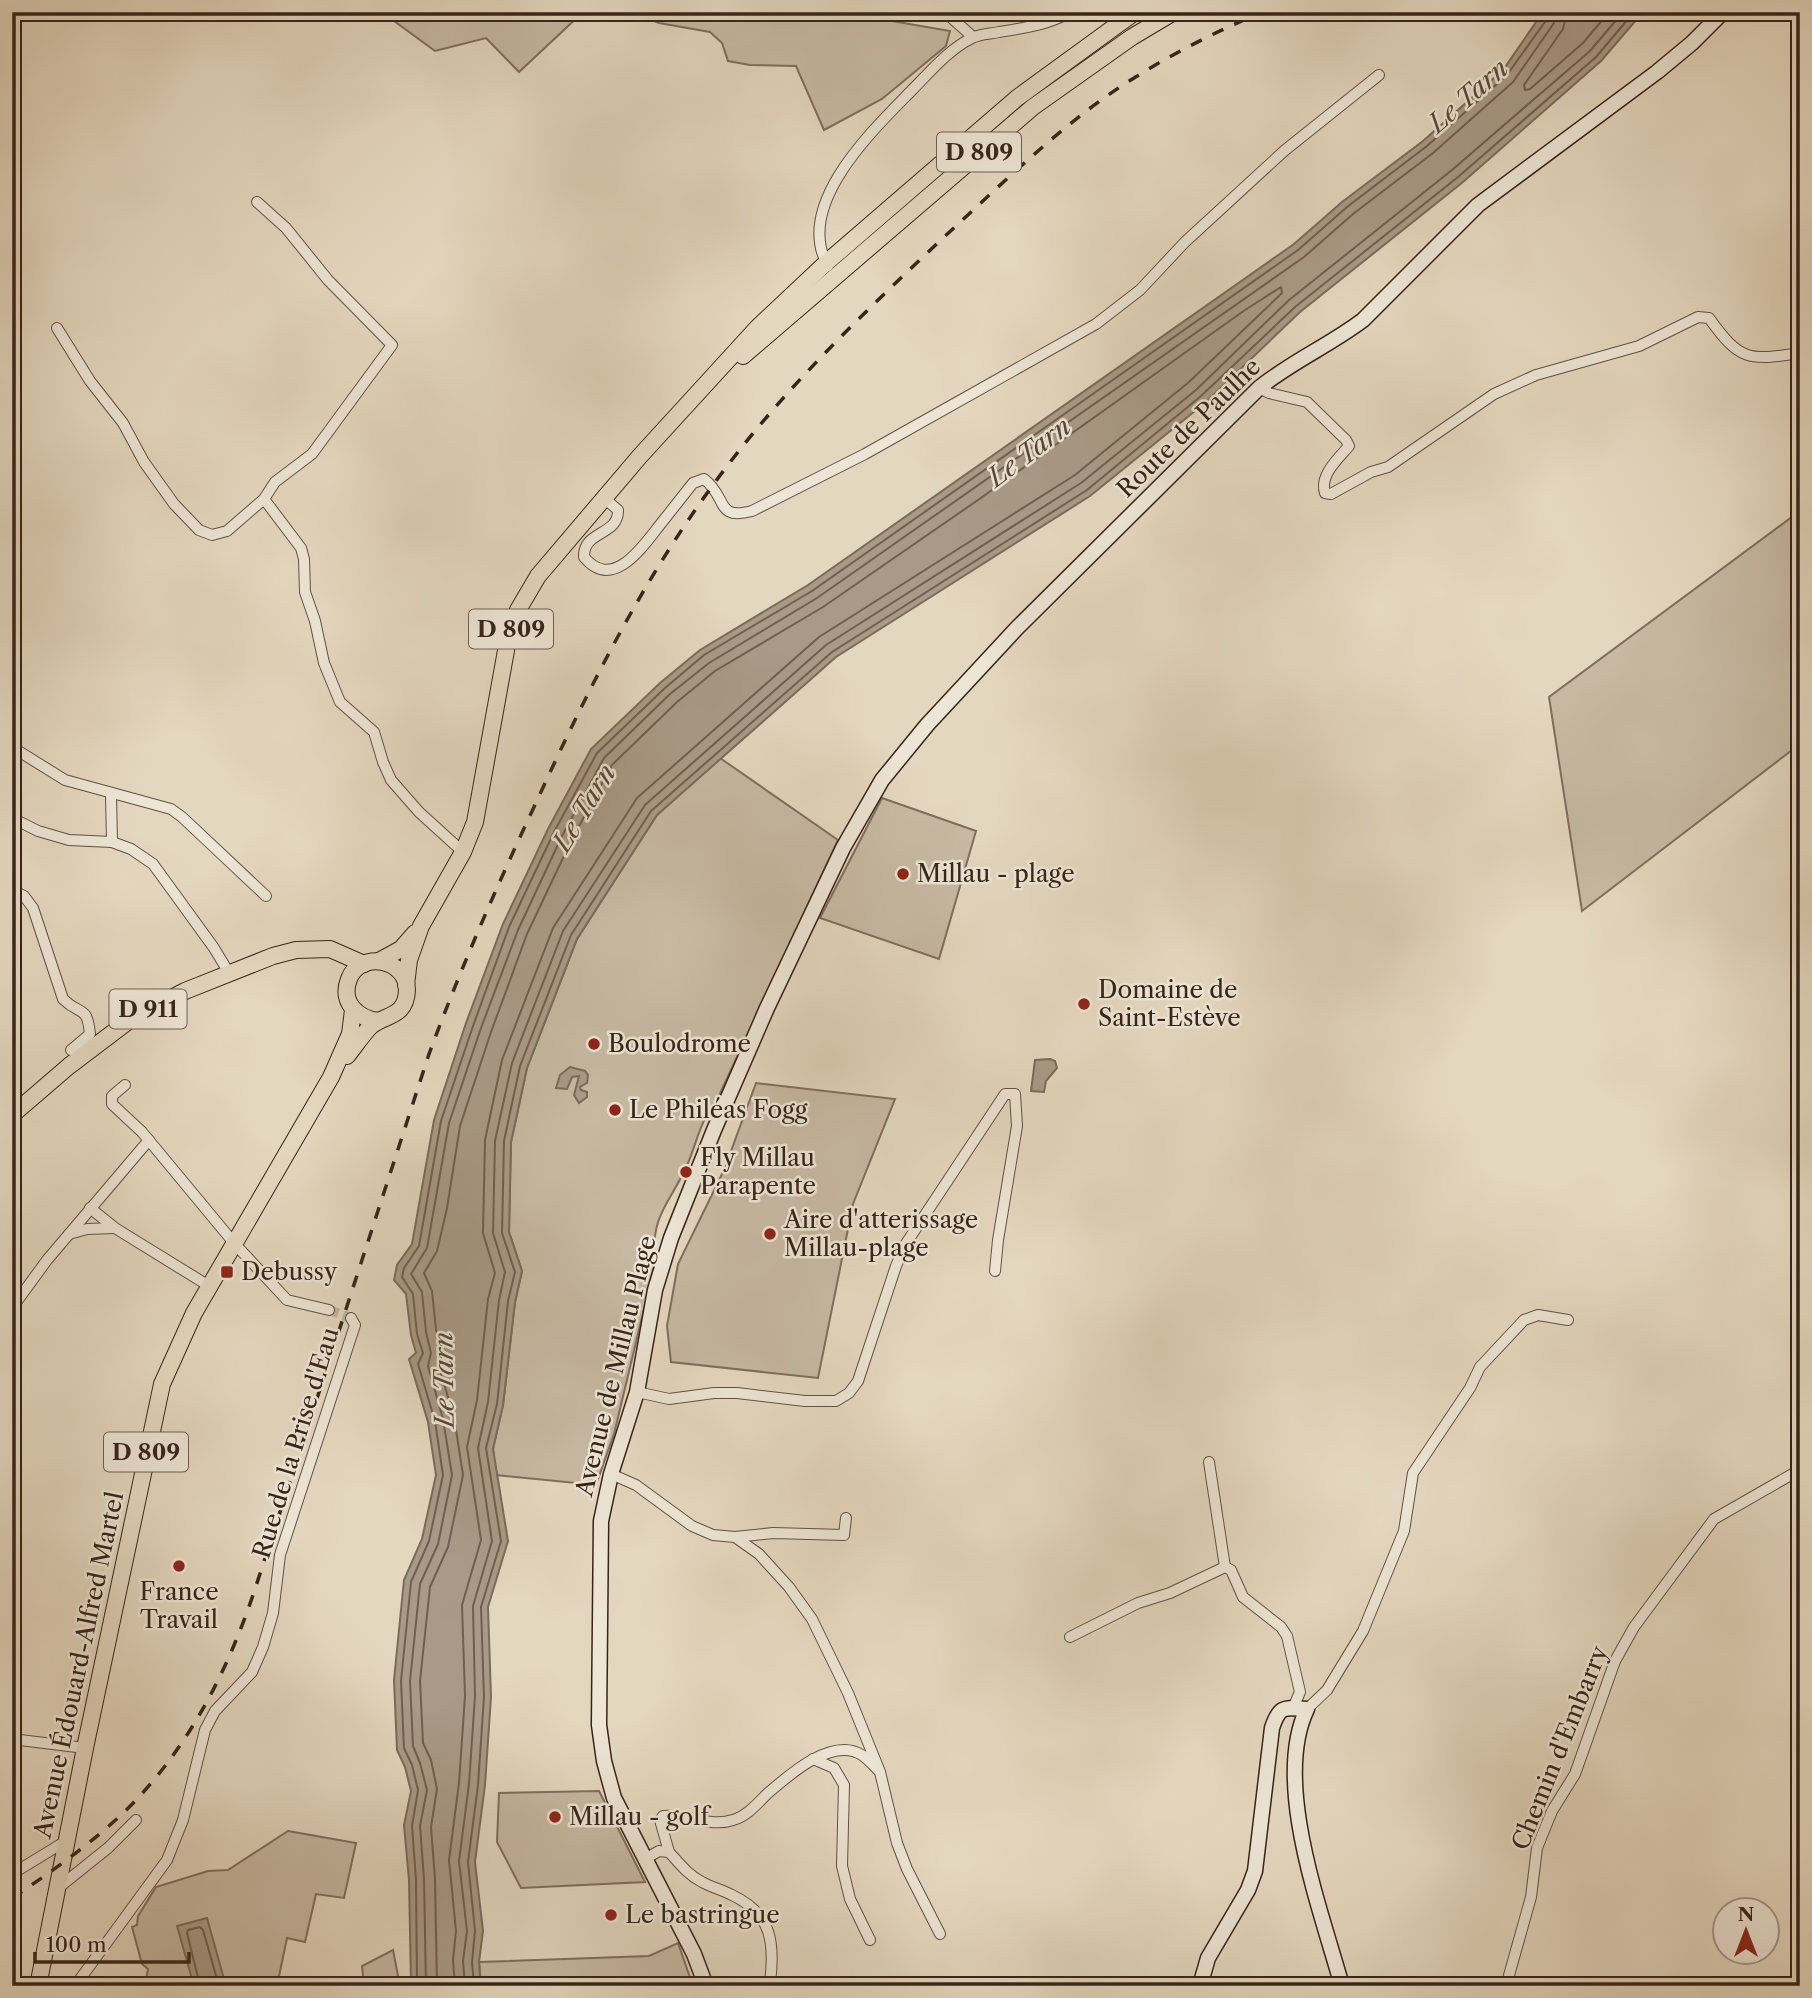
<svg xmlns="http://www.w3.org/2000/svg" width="1812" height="1998" font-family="'Libre Caslon Text',serif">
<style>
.green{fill:#c7b9a3;stroke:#7f6e5e;stroke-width:2}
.water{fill:#a99a87;stroke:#7b6b5b;stroke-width:2}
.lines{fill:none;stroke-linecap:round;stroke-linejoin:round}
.shore{stroke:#705f50;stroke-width:2}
.street-tunnel{stroke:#c1b39e;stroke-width:10;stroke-dasharray:10 5;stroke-linecap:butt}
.street-casing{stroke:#625143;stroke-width:12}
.secondary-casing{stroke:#37241a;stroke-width:17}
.primary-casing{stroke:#37241a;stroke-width:18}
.street{stroke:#ede5d5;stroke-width:10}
.secondary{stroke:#ede5d5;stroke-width:14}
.primary{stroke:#e4d7bf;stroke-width:16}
.rail{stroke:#37241a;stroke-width:3.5;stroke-dasharray:12 12;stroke-linecap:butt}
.poi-dot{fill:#8f2418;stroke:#ede5d5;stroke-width:2.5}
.labels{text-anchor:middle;stroke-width:5;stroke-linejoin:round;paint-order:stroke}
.shield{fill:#ede5d5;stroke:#6e5e52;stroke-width:2}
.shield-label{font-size:23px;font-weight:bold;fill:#37241a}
.street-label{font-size:24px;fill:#37241a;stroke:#ede5d5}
.poi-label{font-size:24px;fill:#37241a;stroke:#ede5d5;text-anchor:start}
.water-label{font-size:26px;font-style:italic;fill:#59473b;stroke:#ede5d5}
</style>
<rect width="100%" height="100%" fill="#e4d7bf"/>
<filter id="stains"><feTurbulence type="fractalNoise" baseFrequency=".00286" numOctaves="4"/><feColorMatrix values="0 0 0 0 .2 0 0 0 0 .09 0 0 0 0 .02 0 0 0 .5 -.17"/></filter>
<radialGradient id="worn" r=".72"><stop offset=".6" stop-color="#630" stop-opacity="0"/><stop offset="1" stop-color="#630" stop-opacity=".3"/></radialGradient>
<!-- green -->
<g class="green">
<polygon points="360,12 605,12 581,14 519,72 486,38 435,51 394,21"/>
<polygon points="633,12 840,12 950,31 946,46 882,99 824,130 796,66 750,65 728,61 722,43 710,32 659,23"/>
<polygon points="1800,511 1800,744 1582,911 1549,697"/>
<path d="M 720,758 L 838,840 L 717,1100 C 700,1121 698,1139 688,1163 C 671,1203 650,1213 655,1263 L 614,1434 L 596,1485 L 496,1475 L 493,1449 L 503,1405 L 515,1302 L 522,1271 L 509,1232 L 511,1142 L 527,1068 L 577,939 L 657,815 Z"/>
<polygon points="882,798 976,831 939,959 820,918"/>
<polygon points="756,1083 895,1099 853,1204 818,1378 671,1362 667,1326 678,1264 724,1170"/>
<polygon points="599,1791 645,1882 521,1888 497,1842 499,1793"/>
<polygon points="288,1831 356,1843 344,1898 316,1894 305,1942 287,1938 277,1986 145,1986 148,1969 142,1964 132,1927 137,1925 138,1916 156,1887 208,1871 228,1870"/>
<polygon points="678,1943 693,1986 481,1986 479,1962 649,1956"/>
<polygon points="393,1950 400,1986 364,1986 362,1966"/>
</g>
<!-- water -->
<g class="water">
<polygon points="1543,12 1643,12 1601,61 1463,182 1300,312 1206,402 1090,496 836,657 657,815 577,939 527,1068 511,1142 509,1232 522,1271 515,1302 503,1405 493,1449 508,1541 488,1607 491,1697 485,1785 475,1862 483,1931 479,1962 481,1986 411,1986 409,1880 404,1825 411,1791 405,1767 397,1750 394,1680 404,1580 422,1539 436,1475 428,1422 409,1359 416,1353 411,1335 406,1294 394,1280 397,1265 412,1244 434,1120 466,1023 503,924 548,829 591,749 660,683 700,650 808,585 1294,244 1342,202 1423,141 1503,70"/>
<polygon points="1050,1059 1055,1061 1057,1068 1046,1081 1044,1092 1031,1091 1035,1060"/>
<polygon points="570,1067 585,1071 588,1075 587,1083 580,1087 581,1090 587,1092 587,1097 579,1103 574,1095 579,1076 572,1077 567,1089 556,1088 560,1075"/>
<polygon points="207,1918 226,1986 194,1986 177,1926"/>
</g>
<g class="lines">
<!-- shore -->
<g class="shore">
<polyline points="1567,12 1563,29 1524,85 1525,90 1530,89 1583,43 1609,12"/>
<polyline points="200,1986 187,1933 188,1930 200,1927 203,1930 219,1986"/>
<polyline points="417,1986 416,1880 412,1826 418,1790 412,1765 404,1748 401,1681 411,1582 429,1541 443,1475 435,1421 418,1364 423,1353 417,1334 413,1294 402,1277 404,1268 419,1246 441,1121 473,1026 509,927 554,832 597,753 665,688 704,655 812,591 1298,250 1347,207 1427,146 1507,75 1547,19 1548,12"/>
<polyline points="426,1986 424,1879 420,1826 427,1790 420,1763 413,1746 410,1681 420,1584 438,1544 452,1475 443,1419 428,1366 431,1353 426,1332 422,1292 411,1274 427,1248 449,1123 481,1028 518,930 562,836 604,758 670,694 709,663 817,598 1304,257 1353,214 1433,153 1513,82 1554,23 1557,12"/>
<polyline points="437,1986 435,1879 431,1827 437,1789 431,1760 423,1743 420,1681 430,1587 448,1547 463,1475 454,1417 439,1367 442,1350 436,1330 432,1291 424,1273 437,1251 447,1208 460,1126 491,1032 527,934 571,841 612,765 677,702 715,671 823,607 978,500 1245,310 1281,287 1282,293 1189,382 1075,475 819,637 637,798 553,928 502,1060 485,1140 483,1233 495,1273 488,1299 477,1400 467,1447 481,1540 462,1605 465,1696 459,1783 449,1860 456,1931 453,1960 455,1986"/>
<polyline points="465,1986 463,1961 467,1931 459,1861 469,1784 475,1696 473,1606 492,1541 478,1448 488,1402 499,1300 505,1272 493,1233 495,1141 512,1063 563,931 645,805 826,645 1081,483 1196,390 1289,300 1452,170 1590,51 1623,12"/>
<polyline points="474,1986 472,1962 475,1931 468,1862 478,1785 484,1697 481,1607 501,1541 486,1448 497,1404 508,1301 515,1272 502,1233 504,1141 520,1066 571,935 651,811 832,652 1087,490 1201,396 1295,307 1458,177 1596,57 1634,12"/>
</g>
<!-- street-tunnel -->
<polyline class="street-tunnel" points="329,1310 351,1318"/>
<defs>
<g id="street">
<polyline points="945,12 973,37"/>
<path d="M 828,266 C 793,205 873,130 912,90 C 930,72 949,49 972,38 C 980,34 990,34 999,32 C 1024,28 1048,25 1070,12"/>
<polyline points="57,328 90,381 123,423 144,462 174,504 199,530 212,535 227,531 264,499 275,482 312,454 392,345 328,280 286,228 257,202"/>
<path d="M 1259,388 L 1269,393 L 1307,402 L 1346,440 L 1349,446 C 1339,458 1319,475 1325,493 L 1331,494 L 1371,472 L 1388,467 L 1494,394 L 1536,375 L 1639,346 L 1698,317 L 1709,318 C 1740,361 1748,361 1800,353"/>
<path d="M 604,498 L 618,510 C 619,536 583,530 584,557 C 612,591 641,549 659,526 C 671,511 682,497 693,483 L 704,479 C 728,497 715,521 752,511 L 865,454 L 1096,324 L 1140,290 L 1185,242 L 1284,151 L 1379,75"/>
<polyline points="264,499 301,548 304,559 305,592 315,621 324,663 340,702 374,732 383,762 391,780 419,812 463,852"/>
<polyline points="12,747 65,780 171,809 182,817 266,896"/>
<polyline points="111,795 112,842"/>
<polyline points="12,818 38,831 69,840 112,842 131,849 153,864 214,948 229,973"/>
<path d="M 12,890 L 24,896 L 33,908 L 63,999 C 80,1016 87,1004 90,1034 L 71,1050"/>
<polyline points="125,1085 112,1096 112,1104 142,1132 234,1243 287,1300 329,1310"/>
<polyline points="90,1208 115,1228 209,1286"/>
<polyline points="69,1234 87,1229 114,1228"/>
<polyline points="12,1308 47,1260 149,1140"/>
<polyline points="637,1392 669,1399 714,1393 737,1393 805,1401 836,1401 849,1393 858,1381 896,1266 905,1245 1005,1094 1015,1094 1017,1126 998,1240 995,1271"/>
<polyline points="1209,1462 1225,1567"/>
<polyline points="611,1474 636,1485 692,1526 713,1535 735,1537 759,1554 789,1587 812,1619 848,1693 880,1772 897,1843 907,1869 940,1934"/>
<polyline points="735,1537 773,1533 844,1535 846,1518"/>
<polyline points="1070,1637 1138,1603 1170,1593 1225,1567 1231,1570 1243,1597 1281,1627 1287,1636 1300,1692 1293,1708"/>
<polyline points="1307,1709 1327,1690 1363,1631 1404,1531 1413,1473 1470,1388 1480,1367 1524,1320 1538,1315 1568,1320"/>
<polyline points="12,1739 85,1748"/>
<polyline points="813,1759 834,1768 844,1785 842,1866 850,1899 870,1940"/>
<path d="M 669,1852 C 679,1863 688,1875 702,1882 C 711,1887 722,1890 732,1895 C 772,1914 775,1943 770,1983"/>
<path d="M 645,1859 L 659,1851 L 669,1852 L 660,1820 L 663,1816 C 686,1813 710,1828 733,1820 C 747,1816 757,1804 767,1794 C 789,1775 832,1736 862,1755 C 868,1759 873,1765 878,1770"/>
<polyline points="12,1874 66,1841"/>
<polyline points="58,1888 108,1848 136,1820"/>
<polyline points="75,1986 167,1860 183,1820 205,1730 215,1711 252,1672 263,1647 273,1613 280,1555 355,1325 351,1318"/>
<polyline points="1506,1986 1531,1897 1537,1848 1552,1811 1575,1774 1615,1661 1634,1627 1714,1519 1796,1472"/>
</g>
<g id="secondary">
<path d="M 706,1986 L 694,1954 L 614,1798 L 604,1761 L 599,1725 L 601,1521 L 611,1474 L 637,1392 L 655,1290 L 671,1238 L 714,1130 L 767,1008 L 843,848 L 882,780 L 927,725 L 1017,628 L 1259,388 C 1291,362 1330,345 1363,320 L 1478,205 L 1657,72 L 1692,43 L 1723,12"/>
<path d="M 1200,1986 L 1208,1958 L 1248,1890 L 1255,1871 L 1272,1728 C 1280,1704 1285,1708 1307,1709 C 1272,1782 1321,1910 1342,1986"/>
</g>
<g id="primary">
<polyline points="743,356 1033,107 1132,37 1174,12"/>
<polyline points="379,961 401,949 415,933"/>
<polyline points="406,985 409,960 421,926 463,852 475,822 507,645 518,610 538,576 640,456 758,327 826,263 1017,98 1135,12"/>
<path d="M 347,1056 C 355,1046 362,1035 371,1026 C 385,1014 406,1018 407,990 C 407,959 360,950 349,979 C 340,1002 357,1018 378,1021"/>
<polyline points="12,1115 69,1066 131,1019 185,991 273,956 296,950 330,949 364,964"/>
<polyline points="38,1986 85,1748 162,1384 194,1313 331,1077 350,1034 353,1010"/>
</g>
</defs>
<!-- street casing -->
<use href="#street" class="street-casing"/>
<!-- secondary casing -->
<use href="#secondary" class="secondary-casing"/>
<!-- primary casing -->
<use href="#primary" class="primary-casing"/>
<!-- street -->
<use href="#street" class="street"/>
<!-- secondary -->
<use href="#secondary" class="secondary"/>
<!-- primary -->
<use href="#primary" class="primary"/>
<!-- rail -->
<path class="rail" d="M 12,1898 C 50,1873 86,1847 119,1817 C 185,1755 227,1674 255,1589 L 429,1054 C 460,970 496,888 534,807 C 590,685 648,568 731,461 C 794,379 869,308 944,237 C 991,194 1038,148 1089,109 C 1142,69 1201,38 1262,12"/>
</g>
<!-- markers -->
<g class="poi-dot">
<circle cx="903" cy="874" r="7"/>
<circle cx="1084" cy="1004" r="7"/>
<circle cx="594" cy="1044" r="7"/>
<circle cx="615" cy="1110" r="7"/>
<circle cx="686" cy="1172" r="7"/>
<circle cx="770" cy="1234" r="7"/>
<rect x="220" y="1265" width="14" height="14" rx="3.5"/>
<circle cx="179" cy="1566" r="7"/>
<circle cx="555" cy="1817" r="7"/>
<circle cx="611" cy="1915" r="7"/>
</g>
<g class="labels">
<!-- shield labels -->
<g class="shield">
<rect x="937" y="132.5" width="84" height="39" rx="5"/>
<rect x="469" y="609.5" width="84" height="39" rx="5"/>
<rect x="109.5" y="989.5" width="77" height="39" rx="5"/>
<rect x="104" y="1432.5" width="84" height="39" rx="5"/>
</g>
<g class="shield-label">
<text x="979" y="160">D 809</text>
<text x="511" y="637">D 809</text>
<text x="148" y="1017">D 911</text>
<text x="146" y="1460">D 809</text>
</g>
<!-- street labels -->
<g class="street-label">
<text transform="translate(1189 428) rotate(-44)" y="8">Route de Paulhe</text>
<text transform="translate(616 1366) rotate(-76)" y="8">Avenue de Millau Plage</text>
<text transform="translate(296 1443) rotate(-73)" y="8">Rue de la Prise d'Eau</text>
<text transform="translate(79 1665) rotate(-78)" y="8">Avenue Édouard-Alfred Martel</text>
<text transform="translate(1560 1748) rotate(-68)" y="8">Chemin d'Embarry</text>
</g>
<!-- poi labels -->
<g class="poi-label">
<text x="917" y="882">Millau - plage</text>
<text x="1098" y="998">Domaine de<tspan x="1098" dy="28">Saint-Estève</tspan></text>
<text x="608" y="1052">Boulodrome</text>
<text x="629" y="1118">Le Philéas Fogg</text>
<text x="700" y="1166">Fly Millau<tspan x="700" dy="28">Parapente</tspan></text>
<text x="784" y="1228">Aire d'atterissage<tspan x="784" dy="28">Millau-plage</tspan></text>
<text x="241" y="1280">Debussy</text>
<text x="179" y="1600" text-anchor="middle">France<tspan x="179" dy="28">Travail</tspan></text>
<text x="569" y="1825">Millau - golf</text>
<text x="625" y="1923">Le bastringue</text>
</g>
<!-- water labels -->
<g class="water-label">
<text transform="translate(1468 96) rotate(-41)" y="9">Le Tarn</text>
<text transform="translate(1029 452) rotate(-37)" y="9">Le Tarn</text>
<text transform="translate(584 808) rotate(-59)" y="9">Le Tarn</text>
<text transform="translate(444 1380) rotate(-91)" y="9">Le Tarn</text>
</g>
</g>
<!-- margin -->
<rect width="1812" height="1998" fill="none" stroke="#e4d7bf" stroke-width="42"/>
<rect x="14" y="14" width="1784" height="1970" fill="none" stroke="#37241a" stroke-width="3.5"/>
<rect x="21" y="21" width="1770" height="1956" fill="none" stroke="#37241a" stroke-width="2"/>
<!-- north arrow -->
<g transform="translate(1746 1931)"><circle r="33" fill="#ede5d5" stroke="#a4988a" stroke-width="2"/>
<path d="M0-5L12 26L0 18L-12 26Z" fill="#8f2418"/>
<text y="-10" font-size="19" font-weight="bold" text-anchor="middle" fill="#37241a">N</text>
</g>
<!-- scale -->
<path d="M35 1952v10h154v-10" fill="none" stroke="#37241a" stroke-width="3.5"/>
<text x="46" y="1952" font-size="21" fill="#37241a" stroke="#ede5d5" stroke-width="5" paint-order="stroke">100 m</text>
<rect width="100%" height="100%" filter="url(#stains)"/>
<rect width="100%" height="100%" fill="url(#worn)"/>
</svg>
